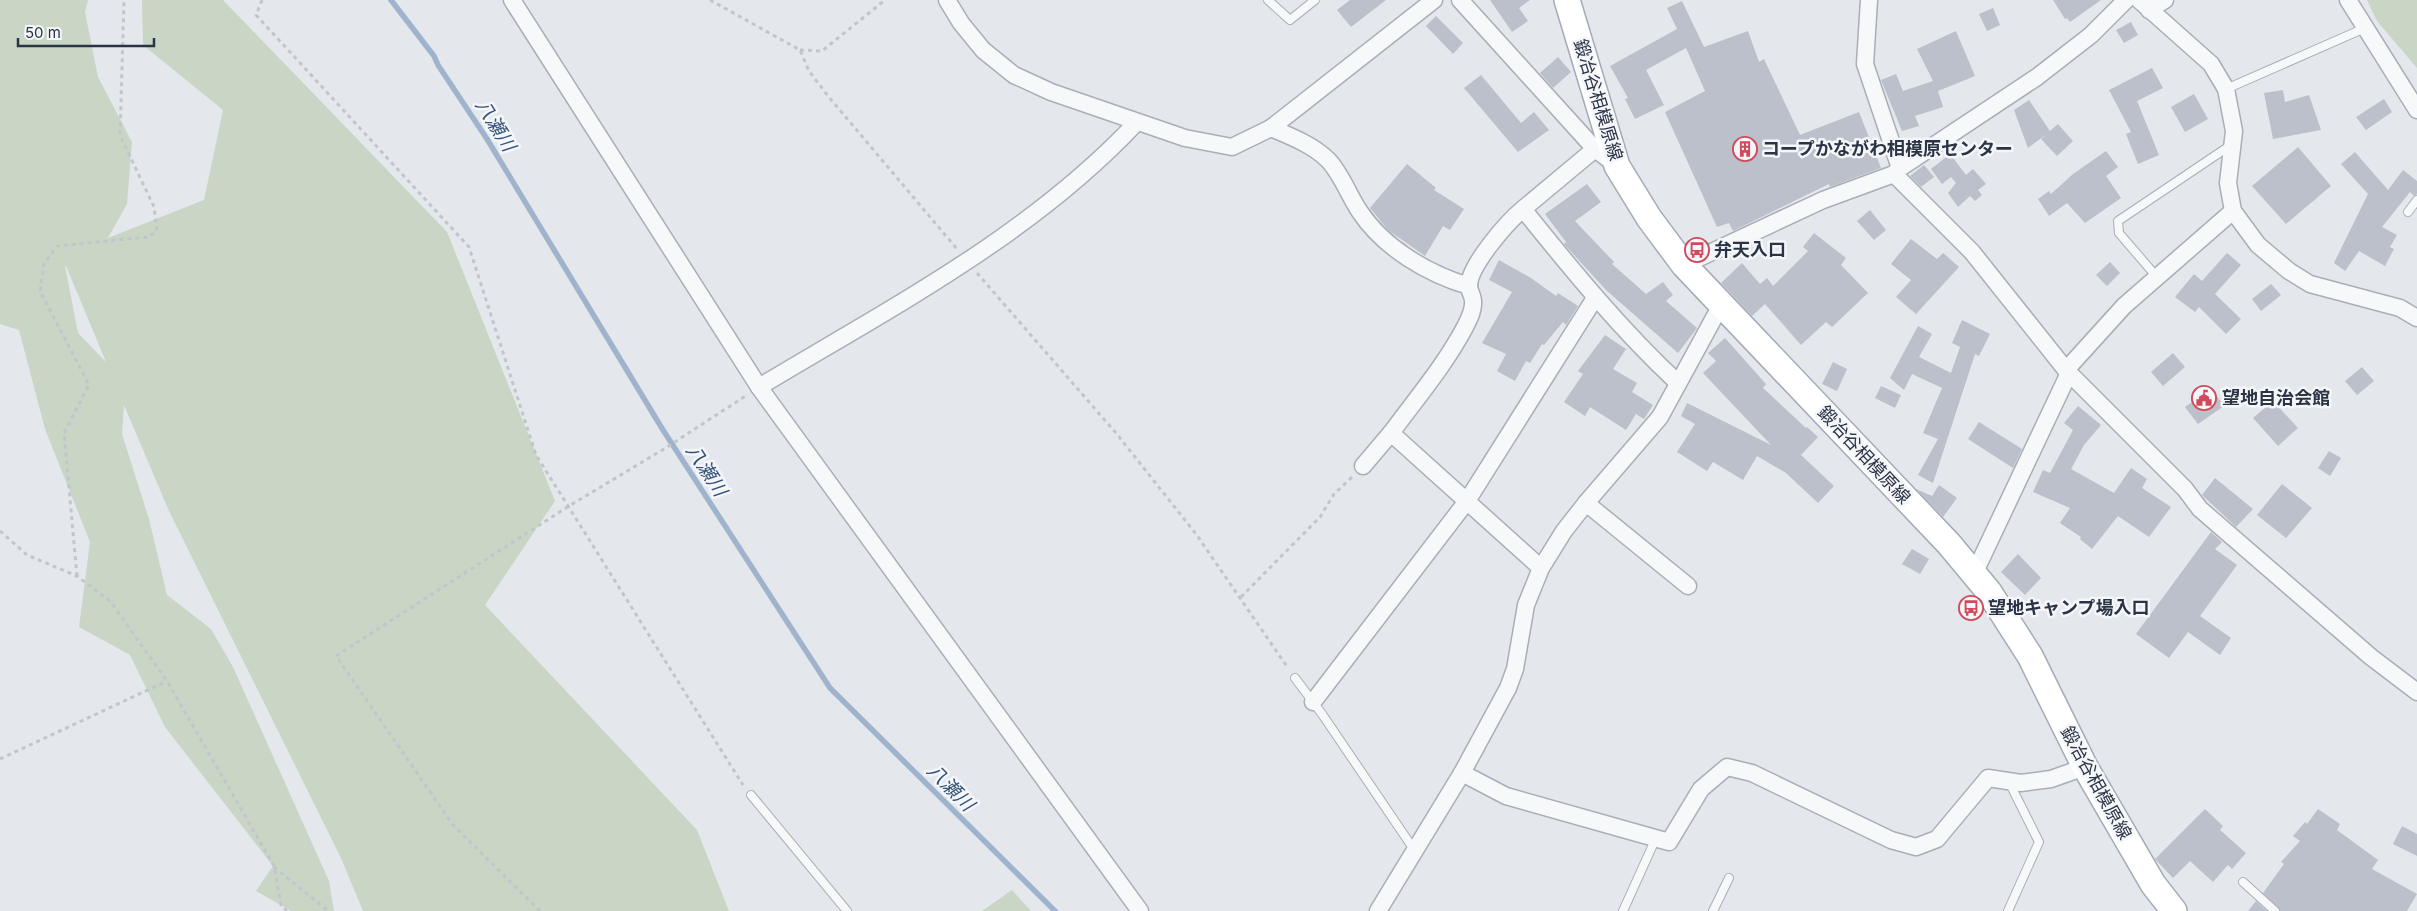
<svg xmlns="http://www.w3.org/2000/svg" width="2417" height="911" font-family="Inter,'Noto Sans JP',sans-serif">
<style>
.green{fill:#c9d6c5;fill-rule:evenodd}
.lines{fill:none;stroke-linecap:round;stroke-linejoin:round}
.stream{stroke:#9fb4cc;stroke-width:5.5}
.building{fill:#bbc0ca}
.lane-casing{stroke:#a9aeb7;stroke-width:10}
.street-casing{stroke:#a9aeb7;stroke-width:19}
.primary-casing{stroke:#a3abb8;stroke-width:28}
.path{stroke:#c2c5cb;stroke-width:3;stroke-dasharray:4 4;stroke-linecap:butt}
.lane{stroke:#f7f8fa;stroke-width:8}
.street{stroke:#f7f8fa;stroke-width:16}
.primary{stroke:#fff;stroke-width:25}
.labels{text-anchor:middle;stroke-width:5;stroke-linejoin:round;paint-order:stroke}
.street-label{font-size:18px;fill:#2b3445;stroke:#f4f6f9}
.poi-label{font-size:18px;font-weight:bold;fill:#2b3445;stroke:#f4f6f9;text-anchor:start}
.water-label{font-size:19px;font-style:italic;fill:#34527a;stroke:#f4f6f9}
</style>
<rect width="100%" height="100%" fill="#e4e7ec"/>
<!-- green -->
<g class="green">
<path d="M 0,0 L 88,0 L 85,12 L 98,77 L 132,142 L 127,204 L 108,238 L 204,200 L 223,110 L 143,45 L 142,0 L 223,0 L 447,232 L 555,501 L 485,605 L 697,830 L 729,911 L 363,911 L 341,858 L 169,511 L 124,405 L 122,434 L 149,519 L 167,595 L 211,629 L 233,667 L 329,881 L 334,911 L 291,911 L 256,891 L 273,866 L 165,727 L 130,655 L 79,627 L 90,542 L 45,429 L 19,330 L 0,324 ZM 65,266 L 66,266 L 106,362 L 78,333 Z"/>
<polygon points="2367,0 2417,0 2417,68 2377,21"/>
<polygon points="1012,890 1031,911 982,911"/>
</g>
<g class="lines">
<!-- stream -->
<polyline class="stream" points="391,0 434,56 438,65 487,139 663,430 830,688 1055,911"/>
</g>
<!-- building -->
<g class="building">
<polygon points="1350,0 1386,0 1351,27 1337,10"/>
<polygon points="1490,0 1530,0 1519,8 1528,21 1512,32"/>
<polygon points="2053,0 2101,0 2070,22 2067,18 2065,19"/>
<polygon points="1682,1 1704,47 1748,31 1759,62 1764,59 1800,135 1859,112 1881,168 1830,187 1829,184 1733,231 1729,223 1717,227 1665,112 1705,91 1686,48 1646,70 1664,105 1635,119 1625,99 1628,98 1610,66 1677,29 1667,8"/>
<polygon points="1993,8 2000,25 1987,31 1979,14"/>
<polygon points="1436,16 1463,43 1453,54 1426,26"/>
<polygon points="2131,22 2138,35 2124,43 2116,30"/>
<polygon points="1956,31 1975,76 1938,91 1943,107 1915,116 1919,126 1902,131 1881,80 1896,74 1903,91 1933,81 1917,49"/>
<polygon points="1558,57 1571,72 1553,88 1540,73"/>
<polygon points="2152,68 2163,88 2137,101 2159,155 2138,164 2126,134 2131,132 2109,90"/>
<polygon points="1481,75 1521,123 1534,112 1549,130 1518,152 1464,88"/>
<polygon points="2283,90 2285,102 2309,95 2321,130 2273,139 2264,93"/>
<polygon points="2194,94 2208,119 2185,132 2171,107"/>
<polygon points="2384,99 2392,112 2366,130 2356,117"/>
<polygon points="2029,100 2050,131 2058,124 2073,141 2057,156 2041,139 2048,133 2028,148 2014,110"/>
<polygon points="2298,147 2331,186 2286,224 2252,186"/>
<polygon points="2106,151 2118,167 2106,176 2121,198 2085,223 2067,203 2049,216 2038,199 2049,191 2051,194 2073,174"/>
<polygon points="2355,152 2388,190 2403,170 2417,181 2417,194 2414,196 2410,192 2382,227 2397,235 2390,247 2394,249 2385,266 2359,251 2345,271 2334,263 2368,194 2341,164"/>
<polygon points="1950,154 1966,175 1973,169 1986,184 1978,190 1982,195 1975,201 1970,196 1958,207 1948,193 1956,183 1951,177 1942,184 1931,169"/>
<polygon points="1407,164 1436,188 1434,190 1464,209 1450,230 1443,226 1425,256 1388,230 1370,208"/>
<polygon points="1924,165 1934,177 1921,187 1910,176"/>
<polygon points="1587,184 1601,202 1575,221 1614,262 1612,264 1646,294 1663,282 1673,295 1666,301 1697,328 1678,353 1606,290 1564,244 1566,242 1545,214"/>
<polygon points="1870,210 1886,230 1874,240 1857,221"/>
<polygon points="1814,233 1846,258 1841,265 1868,293 1832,327 1826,322 1801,345 1765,304 1752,316 1721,283 1742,263 1760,284 1767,278 1773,286 1808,251 1803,247"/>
<polygon points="1911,239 1937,259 1943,253 1959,267 1916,314 1896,297 1911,280 1891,264"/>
<polygon points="2227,253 2241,265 2215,294 2241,319 2226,334 2199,307 2195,312 2175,297 2194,274 2202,281"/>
<polygon points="1499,260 1531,278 1556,296 1558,293 1578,306 1566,325 1563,322 1544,345 1542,344 1530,363 1526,361 1515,381 1497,371 1506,354 1482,343 1512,292 1489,280"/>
<polygon points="2110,262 2120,273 2107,286 2096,275"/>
<polygon points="2271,284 2281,295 2261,311 2252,299"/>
<polygon points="1962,320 1990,334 1979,356 1975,354 1933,483 1918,475 1938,439 1923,433 1942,388 1912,374 1904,390 1890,378 1918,326 1932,334 1919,357 1951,373 1960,347 1952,343"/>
<polygon points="1605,335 1626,349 1613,369 1637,383 1632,392 1653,405 1644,419 1636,414 1626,430 1590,407 1585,416 1564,402 1583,374 1578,371"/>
<polygon points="1725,338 1766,384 1763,388 1806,428 1807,427 1818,437 1801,455 1834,486 1818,503 1786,473 1757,456 1743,480 1713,462 1707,471 1677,452 1695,424 1681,416 1687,403 1771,445 1703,373 1716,361 1708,353"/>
<polygon points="2173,353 2185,367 2163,386 2151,372"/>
<polygon points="1833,362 1847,369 1837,391 1822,384"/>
<polygon points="2362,367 2374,381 2357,395 2345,381"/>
<polygon points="1881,386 1901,395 1895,408 1875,398"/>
<polygon points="2211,388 2224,406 2198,424 2185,407"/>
<polygon points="2273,401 2298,428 2278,446 2253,418"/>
<polygon points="2078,406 2101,425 2084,445 2071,469 2114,493 2131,468 2147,479 2142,488 2171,507 2149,537 2118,516 2092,549 2080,539 2081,537 2060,523 2070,508 2033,492 2043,470 2050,473 2073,430 2064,423"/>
<polygon points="1979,422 2022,449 2013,468 1968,439"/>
<polygon points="2329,451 2341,458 2330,476 2318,468"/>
<polygon points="2215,478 2253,509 2236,527 2202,495"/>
<polygon points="2282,484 2312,508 2286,538 2257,515"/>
<polygon points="1939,485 1957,498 1943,517 1916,489 1932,496"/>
<polygon points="2211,532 2222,542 2215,549 2237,565 2200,616 2231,638 2220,655 2188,632 2169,658 2136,634"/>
<polygon points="1912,549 1929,559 1920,574 1902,564"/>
<polygon points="2018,554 2041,578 2025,595 2001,572"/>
<polygon points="2205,809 2223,826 2220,830 2246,853 2232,869 2228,865 2213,882 2190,861 2173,878 2155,859"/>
<polygon points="2318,809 2340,824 2337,830 2378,860 2372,869 2417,894 2407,911 2280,911 2263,893 2284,864 2281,862 2300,841 2293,836 2305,822 2307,824"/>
<polygon points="2402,826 2417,834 2417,856 2393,844"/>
<polygon points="2256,901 2267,911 2248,911"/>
</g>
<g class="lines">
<defs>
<g id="lane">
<polyline points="1268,0 1290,20 1315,0"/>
<polyline points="2226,89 2365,28"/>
<polyline points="2408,212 2417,200"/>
<polyline points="2156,276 2119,233 2118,221 2231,145"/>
<polyline points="1295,678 1322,714 1415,851"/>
<polyline points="751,795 847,911"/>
<polyline points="2243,882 2275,911"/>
<polyline points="1623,911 1656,838"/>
<polyline points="1713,911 1729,878"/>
<polyline points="2008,911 2039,842 2009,782"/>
</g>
<g id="street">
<polyline points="512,0 759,387 1140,911"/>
<path d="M 947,0 L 961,23 L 983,50 L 1014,75 L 1051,92 L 1185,138 L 1232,147 L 1271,128 C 1290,136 1313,145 1328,160 C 1341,173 1349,196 1360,212 C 1384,248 1428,274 1469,286"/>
<polyline points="1460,0 1595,149 1616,165"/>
<polyline points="1869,0 1865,64 1900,168"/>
<polyline points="2139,0 2211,64 2226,89 2234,131 2228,183 2233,211 2258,245 2289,271 2310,284 2400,308 2417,318"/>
<polyline points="2348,0 2417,110"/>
<polyline points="2149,10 2165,0"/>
<polyline points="1271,128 1434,0"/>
<polyline points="1894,174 1900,168 2037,77 2091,35 2126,0"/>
<polyline points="1523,209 1595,149"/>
<polyline points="1684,265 1823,200 1894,174 1972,252 2066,370 2185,489 2200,509 2371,657 2417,692"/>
<polyline points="2066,370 2124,306 2233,211"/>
<path d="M 759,387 C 890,308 1030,236 1136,123"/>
<polyline points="1363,466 1391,433"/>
<polyline points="1586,503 1688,586"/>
<path d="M 1541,568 L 1391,433 C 1416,399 1445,365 1465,327 C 1469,319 1474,310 1473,301 C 1473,296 1469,291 1469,286 C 1469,266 1507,222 1523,209 C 1572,270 1621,330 1678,383"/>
<polyline points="1974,574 2069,373"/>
<polyline points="1313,702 1467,501 1595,298"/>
<polyline points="1462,773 1506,796 1669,842 1701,789 1727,767 1752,773 1891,840 1916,847 1937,839 1988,778 2021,783 2051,779 2085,767"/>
<polyline points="1378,911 1462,773 1508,688 1515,669 1526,605 1541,568 1564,531 1586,503 1660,417 1721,305"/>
</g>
<polyline id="primary" points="1567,0 1617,166 1649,218 1684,265 1949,544 1989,592 2030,656 2085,767 2153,884 2174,911"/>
</defs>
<!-- lane casing -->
<use href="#lane" class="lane-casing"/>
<!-- street casing -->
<use href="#street" class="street-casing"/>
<!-- primary casing -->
<use href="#primary" class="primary-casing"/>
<!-- path -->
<g class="path">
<polyline points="262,0 256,15 469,247 536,455 743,785"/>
<polyline points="710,0 800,50 809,71 828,96 957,249"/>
<polyline points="800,50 822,51 885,0"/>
<polyline points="977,273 1116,433 1196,534 1288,668"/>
<polyline points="0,531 27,555 77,576 110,601 167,681 274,866 281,905 287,911"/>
<polyline points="77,576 64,433 89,385 40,291 44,264 57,246 148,237 157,231 154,207 120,135 124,0"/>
<polyline points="1241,597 1320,517 1334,494 1352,477"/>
<polyline points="0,759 167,681"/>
<polyline points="274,867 328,911"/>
<polyline points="540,911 453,825 336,656 569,506 664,449 747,395"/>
</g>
<!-- lane -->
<use href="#lane" class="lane"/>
<!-- street -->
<use href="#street" class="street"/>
<!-- primary -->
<use href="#primary" class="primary"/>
</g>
<!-- icons -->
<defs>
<symbol id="building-ring" viewBox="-11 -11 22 22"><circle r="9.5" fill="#f4f6f9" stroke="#d1495b" stroke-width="1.5"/><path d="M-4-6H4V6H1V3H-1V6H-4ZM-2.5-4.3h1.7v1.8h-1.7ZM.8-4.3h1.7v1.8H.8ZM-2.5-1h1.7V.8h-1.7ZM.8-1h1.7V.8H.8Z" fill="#d1495b"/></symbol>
<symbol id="bus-ring" viewBox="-11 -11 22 22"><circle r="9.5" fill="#f4f6f9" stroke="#d1495b" stroke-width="1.5"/><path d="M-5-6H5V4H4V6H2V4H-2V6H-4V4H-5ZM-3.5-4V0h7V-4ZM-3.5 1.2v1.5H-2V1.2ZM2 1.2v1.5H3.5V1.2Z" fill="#d1495b"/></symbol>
<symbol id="civic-ring" viewBox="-11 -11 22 22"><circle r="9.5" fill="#f4f6f9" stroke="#d1495b" stroke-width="1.5"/><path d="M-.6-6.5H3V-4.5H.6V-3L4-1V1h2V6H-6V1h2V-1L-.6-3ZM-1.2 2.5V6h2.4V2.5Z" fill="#d1495b"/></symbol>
</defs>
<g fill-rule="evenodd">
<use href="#building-ring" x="1731" y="135" width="28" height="28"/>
<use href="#bus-ring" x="1683" y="236" width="28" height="28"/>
<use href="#civic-ring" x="2190" y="384" width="28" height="28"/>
<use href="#bus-ring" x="1957" y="594" width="28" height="28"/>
</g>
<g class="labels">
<!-- street labels -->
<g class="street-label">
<text transform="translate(1598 100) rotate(73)" y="6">鍛冶谷相模原線</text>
<text transform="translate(1864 455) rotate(47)" y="6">鍛冶谷相模原線</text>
<text transform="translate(2096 783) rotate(61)" y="6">鍛冶谷相模原線</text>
</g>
<!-- poi labels -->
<g class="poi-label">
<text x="1762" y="155">コープかながわ相模原センター</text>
<text x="1714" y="256">弁天入口</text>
<text x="2222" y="404">望地自治会館</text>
<text x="1988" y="614">望地キャンプ場入口</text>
</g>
<!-- water labels -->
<g class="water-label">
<text transform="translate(496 125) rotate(58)" y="7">八瀬川</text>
<text transform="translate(707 470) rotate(57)" y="7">八瀬川</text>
<text transform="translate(951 787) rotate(45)" y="7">八瀬川</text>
</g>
</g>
<!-- scale -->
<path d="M18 38v8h136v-8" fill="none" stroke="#2b3445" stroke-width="2.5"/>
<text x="25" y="38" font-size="15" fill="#2b3445" stroke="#f4f6f9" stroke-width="4" paint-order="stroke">50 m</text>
</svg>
